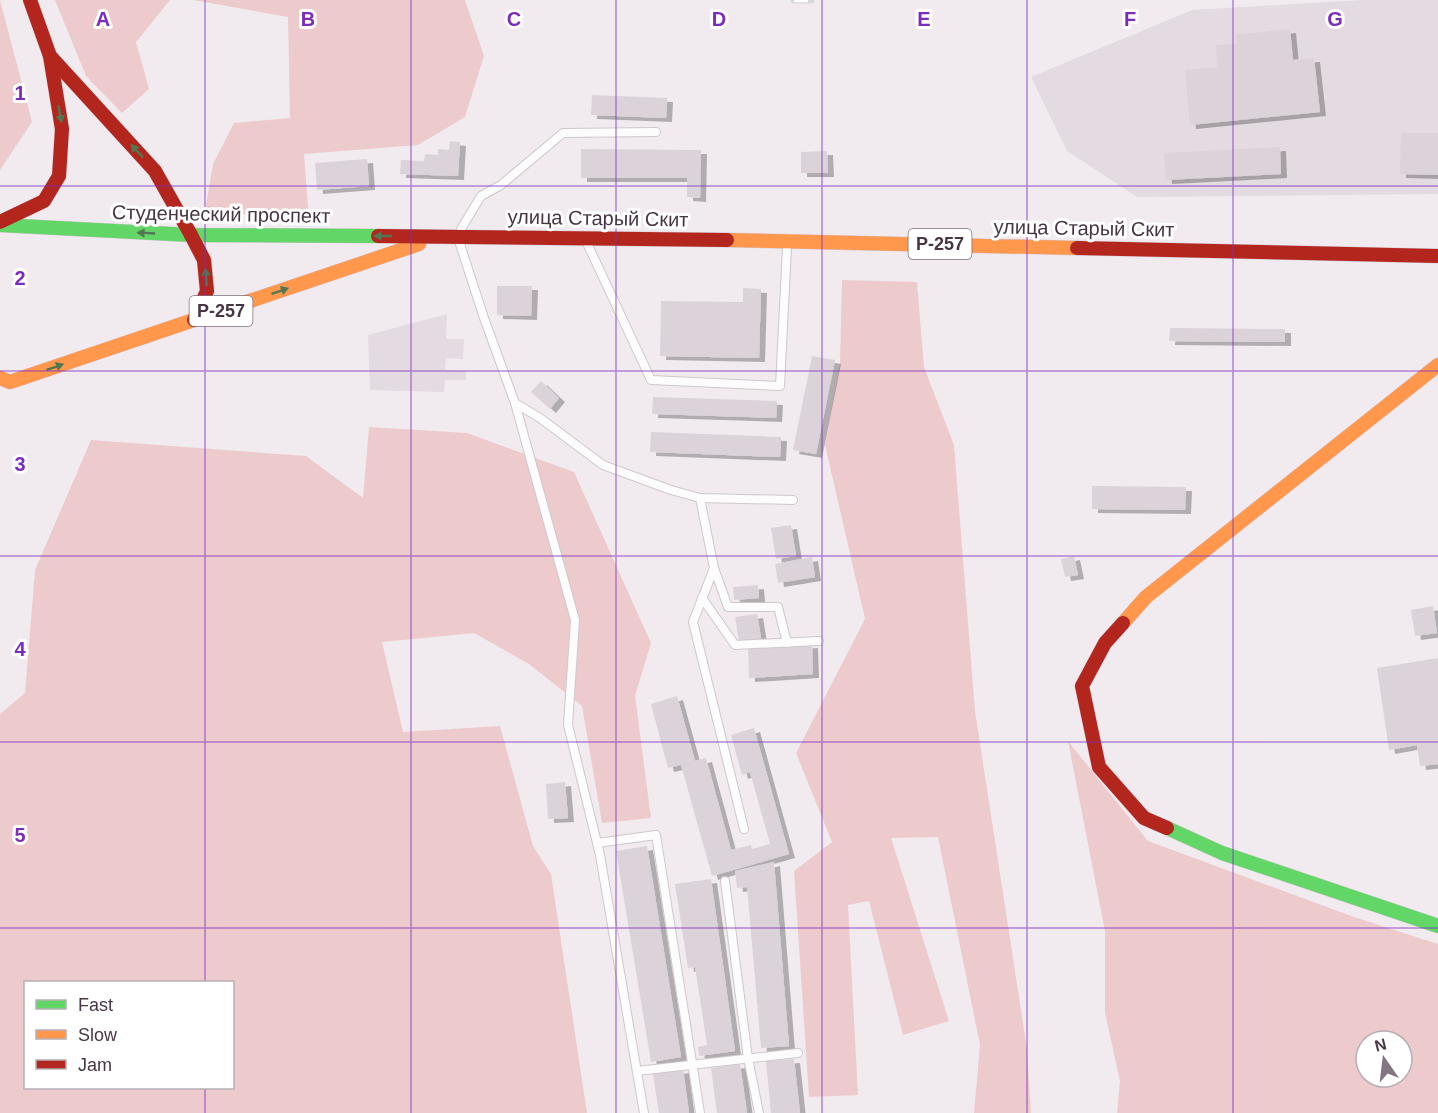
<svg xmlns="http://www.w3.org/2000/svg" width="1438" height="1113" font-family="Arial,sans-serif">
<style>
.industrial{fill:#e4dae1}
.green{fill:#edcbcd;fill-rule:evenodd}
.building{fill:#dbd3d9;filter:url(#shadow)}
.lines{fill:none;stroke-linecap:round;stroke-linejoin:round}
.lane-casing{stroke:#cec7cc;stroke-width:10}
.fast-casing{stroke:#d8c9d4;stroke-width:15}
.slow-casing{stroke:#d8c9d4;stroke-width:15}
.jam-casing{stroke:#d8c9d4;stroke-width:15}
.lane{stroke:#fdfcfd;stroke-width:8}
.fast{stroke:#63d668;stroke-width:14}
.slow{stroke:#ff974d;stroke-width:14}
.jam{stroke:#b3261e;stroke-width:14}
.rail-casing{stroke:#d9d8d9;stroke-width:7}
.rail{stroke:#fff;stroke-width:4.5;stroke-dasharray:14;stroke-linecap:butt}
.oneway{fill:#537653}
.grid{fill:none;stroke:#7b2cbf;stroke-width:1.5;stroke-opacity:0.55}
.labels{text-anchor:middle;stroke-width:6;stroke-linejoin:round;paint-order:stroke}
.shield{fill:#fff;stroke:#7f727d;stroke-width:1.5}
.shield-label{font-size:18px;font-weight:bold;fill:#483645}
.street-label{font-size:20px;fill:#483645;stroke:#fff}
.grid-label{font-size:20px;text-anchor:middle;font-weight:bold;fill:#7b2cbf;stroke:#fff;stroke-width:6;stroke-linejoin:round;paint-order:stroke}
</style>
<defs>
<filter id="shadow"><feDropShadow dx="6" dy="4" stdDeviation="0" flood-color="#0004"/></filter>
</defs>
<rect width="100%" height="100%" fill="#f1ebf0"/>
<!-- industrial -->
<g class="industrial">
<polygon points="1362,0 1438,0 1438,194 1137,197 1067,151 1031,77 1192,10"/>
<polygon points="447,314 446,339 464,339 463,359 446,358 445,370 466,371 466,380 445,380 444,392 370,390 368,335"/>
</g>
<!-- green -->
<g class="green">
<polygon points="0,0 32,122 0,170"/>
<polygon points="55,0 170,0 136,42 149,89 122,113 86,76"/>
<polygon points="193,0 465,0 484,56 465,117 418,145 304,154 309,220 205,211 213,164 234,123 290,118 288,17"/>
<polygon points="842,280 917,282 924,367 954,445 975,711 1027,1049 1031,1113 974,1113 980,1045 938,837 891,838 949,1021 903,1035 869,901 848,905 858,1095 809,1097 794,871 832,842 796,753 865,619 825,445 840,363"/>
<path d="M 369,427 L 467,433 L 574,472 L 651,643 L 635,696 L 651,818 L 602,823 L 582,706 L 529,664 L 474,633 L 382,642 L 403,732 L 500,726 L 533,846 L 551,874 L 587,1113 L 0,1113 L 0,714 L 25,693 L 35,570 L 91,440 L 306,456 L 363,498 ZM 26,982 L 232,982 L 232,1088 L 26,1088 Z"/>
<path d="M 1068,741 L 1148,841 L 1354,917 L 1438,944 L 1438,1113 L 1117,1113 L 1120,1081 L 1105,1013 L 1105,931 ZM 1366,1041 L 1402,1041 L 1402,1077 L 1366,1077 Z"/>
</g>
<!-- building -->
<g class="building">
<polygon points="1290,29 1293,60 1314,58 1320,112 1190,125 1185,70 1218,67 1216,45 1237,44 1236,35"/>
<polygon points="592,95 667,98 666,118 591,115"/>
<polygon points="1401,133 1438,133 1438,175 1400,174"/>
<polygon points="450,141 460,142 458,176 400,174 401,160 424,161 425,154 438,155 438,149 449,150"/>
<polygon points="1280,147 1281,174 1166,180 1164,153"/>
<polygon points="581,149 701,150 700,198 687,197 687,178 581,178"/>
<polygon points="827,151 828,173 801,173 801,152"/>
<polygon points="367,159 369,186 317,190 315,163"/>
<polygon points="497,286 532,286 531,316 497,315"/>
<polygon points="743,288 761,289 759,358 660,356 661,301 743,302"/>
<polygon points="1170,328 1285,329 1285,342 1169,341"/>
<polygon points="812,356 835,360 816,454 793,450"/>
<polygon points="541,381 559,398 550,409 531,392"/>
<polygon points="653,397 777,401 776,418 652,414"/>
<polygon points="651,432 781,437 780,457 650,452"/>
<polygon points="1092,486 1186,487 1185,510 1092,509"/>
<polygon points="791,525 796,556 776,559 771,528"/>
<polygon points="1074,556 1078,575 1065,577 1061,559"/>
<polygon points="812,557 815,577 778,583 775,564"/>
<polygon points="758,585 759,598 734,600 733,587"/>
<polygon points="1433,606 1437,633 1415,636 1411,610"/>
<polygon points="757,614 761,638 739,642 735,617"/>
<polygon points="812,644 813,674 749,678 748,647"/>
<polygon points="1438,658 1438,764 1420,766 1417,745 1389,750 1377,668"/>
<polygon points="677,696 695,761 706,758 731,850 751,845 752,849 770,844 750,772 742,775 731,735 754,728 789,854 712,876 681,765 668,768 651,704"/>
<polygon points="565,782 568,818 548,819 546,784"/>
<polygon points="647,846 681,1057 651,1062 616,851"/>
<polygon points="774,862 789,1046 761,1048 747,887 737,888 735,871"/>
<polygon points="711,879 735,1051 699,1056 698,1047 707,1045 695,967 688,968 675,884"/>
<polygon points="794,1059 800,1113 771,1113 766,1061"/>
<polygon points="740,1064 747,1113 717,1113 711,1068"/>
<polygon points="683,1069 689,1113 659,1113 653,1074"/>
</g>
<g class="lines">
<defs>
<g id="lane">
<polyline points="461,229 481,196 501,185 563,133 656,132"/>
<polyline points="459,241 484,318 515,403 540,418 603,465 671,490 700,498 714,568 693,622 744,829"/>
<polyline points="587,243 651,380 780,386 787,248"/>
<polyline points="515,403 575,620 568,725 600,855 644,1113"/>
<polyline points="700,498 793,500"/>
<polyline points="714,568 728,607 778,607 787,643"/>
<polyline points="702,598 735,645 819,641"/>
<polyline points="597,843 656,835 700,1113"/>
<polyline points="725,881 748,1058 759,1113"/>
<polyline points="637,1071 798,1053"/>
</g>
<g id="fast">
<polyline points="0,225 191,235 378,236"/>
<polyline points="1167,828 1222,853 1438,926"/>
</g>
<g id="slow">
<polyline points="727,240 1077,248"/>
<polyline points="0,378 10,382 419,244"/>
<polyline points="1123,623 1146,597 1438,365"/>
</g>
<g id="jam">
<polyline points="50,56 155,171 191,235"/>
<polyline points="0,222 44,201 59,176 62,129 50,56 30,0"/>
<polyline points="191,235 204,260 207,291 194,320"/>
<polyline points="378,236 727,240"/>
<polyline points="1077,248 1438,256"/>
<polyline points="1123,623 1105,643 1082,686 1099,767 1144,818 1167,828"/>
</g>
</defs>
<!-- lane casing -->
<use href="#lane" class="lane-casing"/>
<!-- fast casing -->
<use href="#fast" class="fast-casing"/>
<!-- slow casing -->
<use href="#slow" class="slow-casing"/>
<!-- jam casing -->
<use href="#jam" class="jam-casing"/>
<!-- lane -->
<use href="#lane" class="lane"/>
<!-- fast -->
<use href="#fast" class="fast"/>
<!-- slow -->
<use href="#slow" class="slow"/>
<!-- jam -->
<use href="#jam" class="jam"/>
<defs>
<polyline id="rail" points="794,0 811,0"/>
</defs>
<!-- rail casing -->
<use href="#rail" class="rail-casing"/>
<!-- rail -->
<use href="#rail" class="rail"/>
</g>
<!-- one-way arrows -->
<defs><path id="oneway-solid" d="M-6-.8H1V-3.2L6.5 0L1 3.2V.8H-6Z" transform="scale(1.5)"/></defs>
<g class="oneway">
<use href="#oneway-solid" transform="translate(60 114) rotate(80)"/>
<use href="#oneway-solid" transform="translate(137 151) rotate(-133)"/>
<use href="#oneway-solid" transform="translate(146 233) rotate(-177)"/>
<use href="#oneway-solid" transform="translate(383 236) rotate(-180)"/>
<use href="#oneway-solid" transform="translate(206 277) rotate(-95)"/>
<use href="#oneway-solid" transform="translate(280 291) rotate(-19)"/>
<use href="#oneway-solid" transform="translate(55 367) rotate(-19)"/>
</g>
<!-- grid -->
<path class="grid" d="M 205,0 L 205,982M 411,0 L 411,1113M 616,0 L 616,1113M 822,0 L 822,1113M 1027,0 L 1027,1113M 1233,0 L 1233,1113M 0,186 L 1438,186M 0,371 L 1438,371M 0,556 L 1438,556M 0,742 L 1438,742M 0,928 L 1438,928M 205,1088 L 205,1113"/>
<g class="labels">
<!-- shield labels -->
<g class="shield">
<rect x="908.5" y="229" width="63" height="30" rx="4.5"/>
<rect x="189.5" y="296" width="63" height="30" rx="4.5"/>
</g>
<g class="shield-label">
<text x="940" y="250">Р-257</text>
<text x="221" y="317">Р-257</text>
</g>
<!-- street labels -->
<g class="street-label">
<text transform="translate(221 214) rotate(1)" y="7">Студенческий проспект</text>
<text transform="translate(598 218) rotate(1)" y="7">улица Старый Скит</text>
<text transform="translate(1084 228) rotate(1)" y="7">улица Старый Скит</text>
</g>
</g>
<g class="grid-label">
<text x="103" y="26">A</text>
<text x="308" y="26">B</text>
<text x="514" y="26">C</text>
<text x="719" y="26">D</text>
<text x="924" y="26">E</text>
<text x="1130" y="26">F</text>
<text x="1335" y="26">G</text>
<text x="20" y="100">1</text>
<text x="20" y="285">2</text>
<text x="20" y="471">3</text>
<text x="20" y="656">4</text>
<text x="20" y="842">5</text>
</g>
<!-- legend -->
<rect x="24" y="981" width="210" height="108" fill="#ffffff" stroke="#b6afb5" stroke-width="1.5"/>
<rect x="36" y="1000" width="30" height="9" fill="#63d668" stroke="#b6afb5" stroke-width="1.5"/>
<text x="78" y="1011" font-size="18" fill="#483645">Fast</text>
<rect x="36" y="1030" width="30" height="9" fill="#ff974d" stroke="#b6afb5" stroke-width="1.5"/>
<text x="78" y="1041" font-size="18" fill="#483645">Slow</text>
<rect x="36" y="1060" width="30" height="9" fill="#b3261e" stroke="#b6afb5" stroke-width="1.5"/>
<text x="78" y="1071" font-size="18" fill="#483645">Jam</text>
<!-- north arrow -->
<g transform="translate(1384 1059) rotate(346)"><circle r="28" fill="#ffffff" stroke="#b6afb5" stroke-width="1.5"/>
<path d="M0-4.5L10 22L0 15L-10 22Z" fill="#837581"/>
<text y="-9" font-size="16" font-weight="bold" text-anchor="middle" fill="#483645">N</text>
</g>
</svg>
